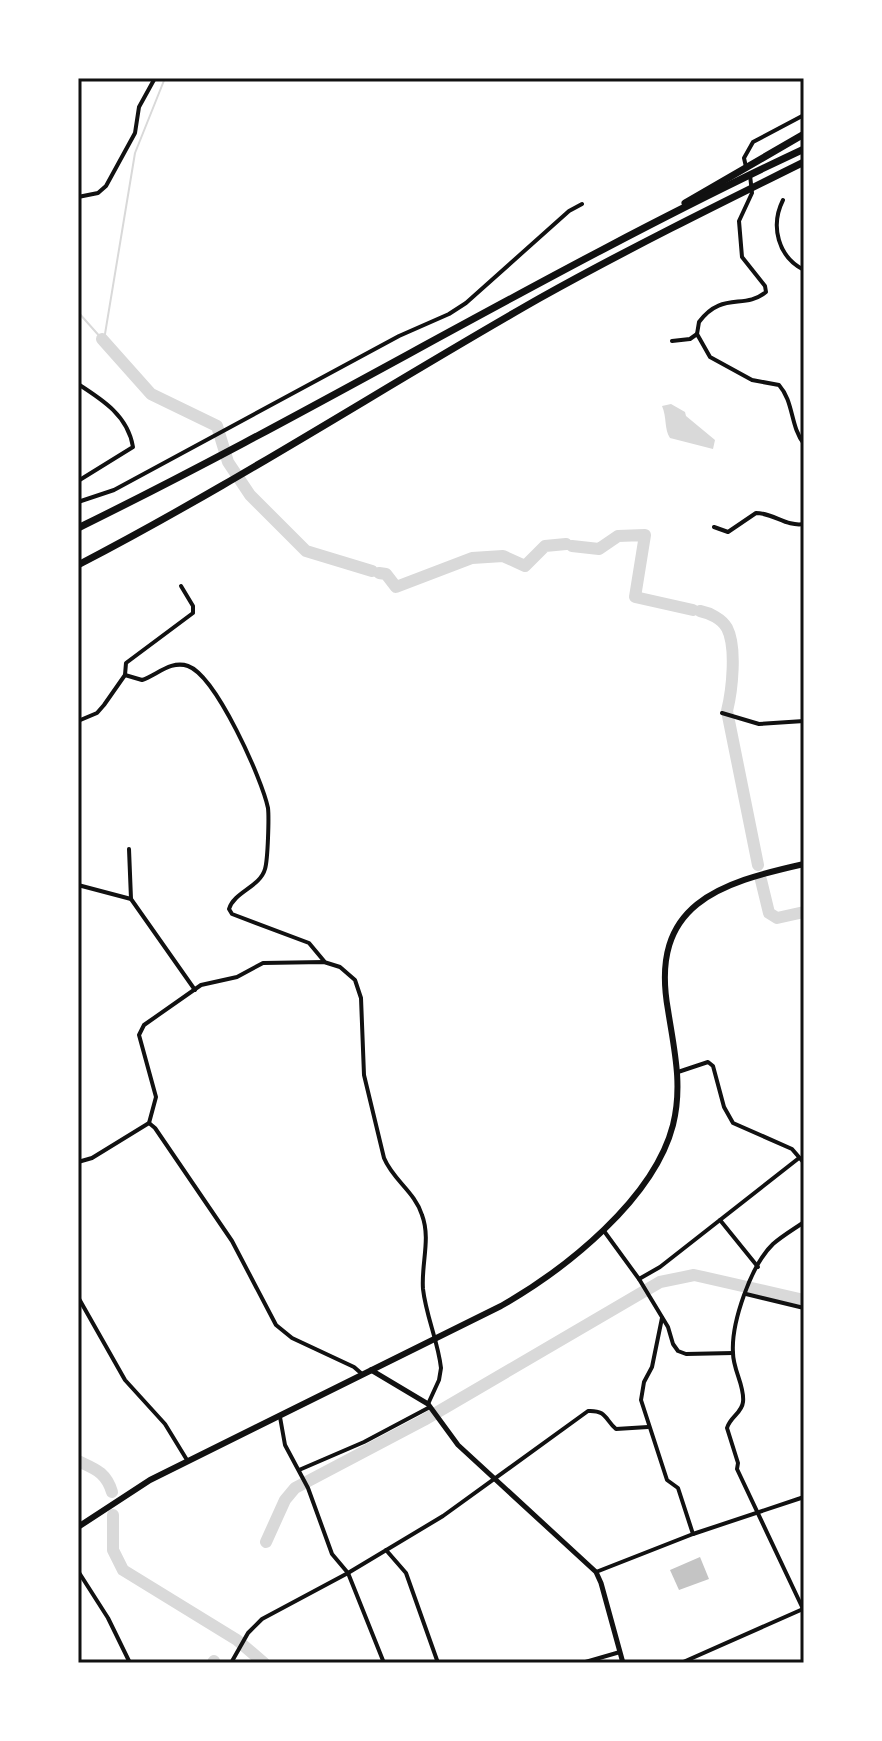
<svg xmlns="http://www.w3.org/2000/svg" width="882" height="1741" font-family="Overpass,sans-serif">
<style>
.water{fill:#d9d9d9}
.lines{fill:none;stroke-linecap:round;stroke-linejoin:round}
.stream{stroke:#d9d9d9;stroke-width:2}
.river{stroke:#d9d9d9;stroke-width:12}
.building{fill:#c4c4c4}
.minor{stroke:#111;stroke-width:4}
.tertiary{stroke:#111;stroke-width:5}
.primary{stroke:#111;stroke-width:6}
.motorway{stroke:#111;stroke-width:7}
.neatline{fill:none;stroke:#111;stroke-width:3}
</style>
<rect width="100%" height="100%" fill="#fff"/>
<!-- water -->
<path class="water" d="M 671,404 L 685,412 L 686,416 L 715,440 L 713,449 L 670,438 C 664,429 667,417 662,406 Z"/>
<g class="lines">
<!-- stream -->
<g class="stream">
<polyline points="78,312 102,339"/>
<polyline points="104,340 135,153 165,78"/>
</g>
<!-- river -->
<g class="river">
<polyline points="102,339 151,394 217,426 228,462 250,495 306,551 372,571"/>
<polyline points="572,546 599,549 618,536 645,535 635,597 693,610"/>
<polyline points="379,573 386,574 396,587 472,558 503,556 525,566 545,546 566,544"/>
<path d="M 700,611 C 710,613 722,619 727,628 C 737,647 732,691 727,711 L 758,865"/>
<polyline points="761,880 769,913 777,918 804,912"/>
<path d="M 78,1461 C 95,1469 106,1472 112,1492"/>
<polyline points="113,1515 113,1550 123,1570 237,1640 264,1663"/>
<polyline points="266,1542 285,1500 295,1488 424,1420 660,1282 694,1275 804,1300"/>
<polyline points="213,1663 214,1661"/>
</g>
</g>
<!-- building -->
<polygon class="building" points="700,1557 709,1579 679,1590 670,1570"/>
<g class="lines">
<!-- minor -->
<g class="minor">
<polyline points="746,167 744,158 753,142 804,115"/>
<polyline points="78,197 98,193 106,186 135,133 139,107 155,78"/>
<path d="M 783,200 C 770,226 778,257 804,270"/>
<path d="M 697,334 L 699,322 C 722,291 744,310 766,292 L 765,286 L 742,257 L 739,221 L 752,193 L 750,175"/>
<path d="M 672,341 L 690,339 L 697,334 L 710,357 L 752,380 L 779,385 C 794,402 790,426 804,444"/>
<path d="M 78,384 C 103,400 128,416 133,447 L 78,481"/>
<polyline points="78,502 114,490 399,336 449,314 466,303 569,211 582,204"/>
<path d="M 714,527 L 728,532 L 756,513 C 774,513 786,527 804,524"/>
<path d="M 125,675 L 142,680 C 157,675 171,660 188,666 C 216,676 262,779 268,808 C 269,817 268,859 265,869 C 260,887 234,892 229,909 L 232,914 L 309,943 L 324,961"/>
<polyline points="722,713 759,724 804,721"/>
<polyline points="78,721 97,713 104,705 125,675 126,663 193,613 193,606 181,586"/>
<polyline points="129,849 131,899"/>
<polyline points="78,885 131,899 195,990"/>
<polyline points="678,1072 708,1062 713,1066 724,1107 733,1123 792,1149 804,1163"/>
<polyline points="149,1123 155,1128 232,1241 276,1325 292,1338 354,1367 362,1374"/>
<path d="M 78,1162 L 92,1158 L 149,1123 L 156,1097 L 139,1035 L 144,1025 L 201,985 L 237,977 L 263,963 L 324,962 L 340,967 L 355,980 L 361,998 L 364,1075 L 384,1158 C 393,1180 415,1192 422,1215 C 431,1239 421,1264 423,1289 C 426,1316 438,1341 441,1368 L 439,1380 L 428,1404"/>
<polyline points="720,1220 758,1267"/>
<path d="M 804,1222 C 794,1229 782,1236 773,1244 C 751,1265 731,1323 733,1353 C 733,1370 745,1386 743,1402 C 742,1413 730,1417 727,1428 L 738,1463 L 737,1469 L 804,1611"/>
<polyline points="604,1231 639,1279 668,1327 673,1344 678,1351 686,1354 733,1353"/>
<polyline points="639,1279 660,1267 799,1158"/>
<polyline points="746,1294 804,1308"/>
<polyline points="78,1297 125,1380 165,1424 187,1460"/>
<polyline points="662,1318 652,1367 644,1382 641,1400 667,1480 678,1488 693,1534"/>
<polyline points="280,1417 285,1445 308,1488 332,1554 348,1573 384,1663"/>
<polyline points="299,1470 364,1442 430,1407"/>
<polyline points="386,1550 406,1573 438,1663"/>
<polyline points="78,1571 108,1618 130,1663"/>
<polyline points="596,1572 693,1534 804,1497"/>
<path d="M 231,1663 L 248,1633 L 262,1619 L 348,1573 L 443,1516 L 588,1411 C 607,1410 605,1420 616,1429 L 648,1427"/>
<polyline points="582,1663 620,1652"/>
<polyline points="681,1663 803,1609"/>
</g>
<!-- tertiary -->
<polyline class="tertiary" points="371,1370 428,1404 458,1445 596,1572 601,1583 623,1663"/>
<!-- primary -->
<path class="primary" d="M 78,1527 L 150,1480 L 501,1306 C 566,1269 654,1199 673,1125 C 683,1085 674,1049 668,1010 C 649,904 719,883 804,864"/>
<!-- motorway -->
<g class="motorway">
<polyline points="685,203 804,134"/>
<path d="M 78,528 C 323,408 556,265 804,149"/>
<path d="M 78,565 C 236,483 385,386 540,298 C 626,250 715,206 804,162"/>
</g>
</g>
<!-- border -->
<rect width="882" height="1741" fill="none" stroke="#ffffff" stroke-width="160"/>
<rect x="80" y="80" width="722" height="1581" class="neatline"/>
</svg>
